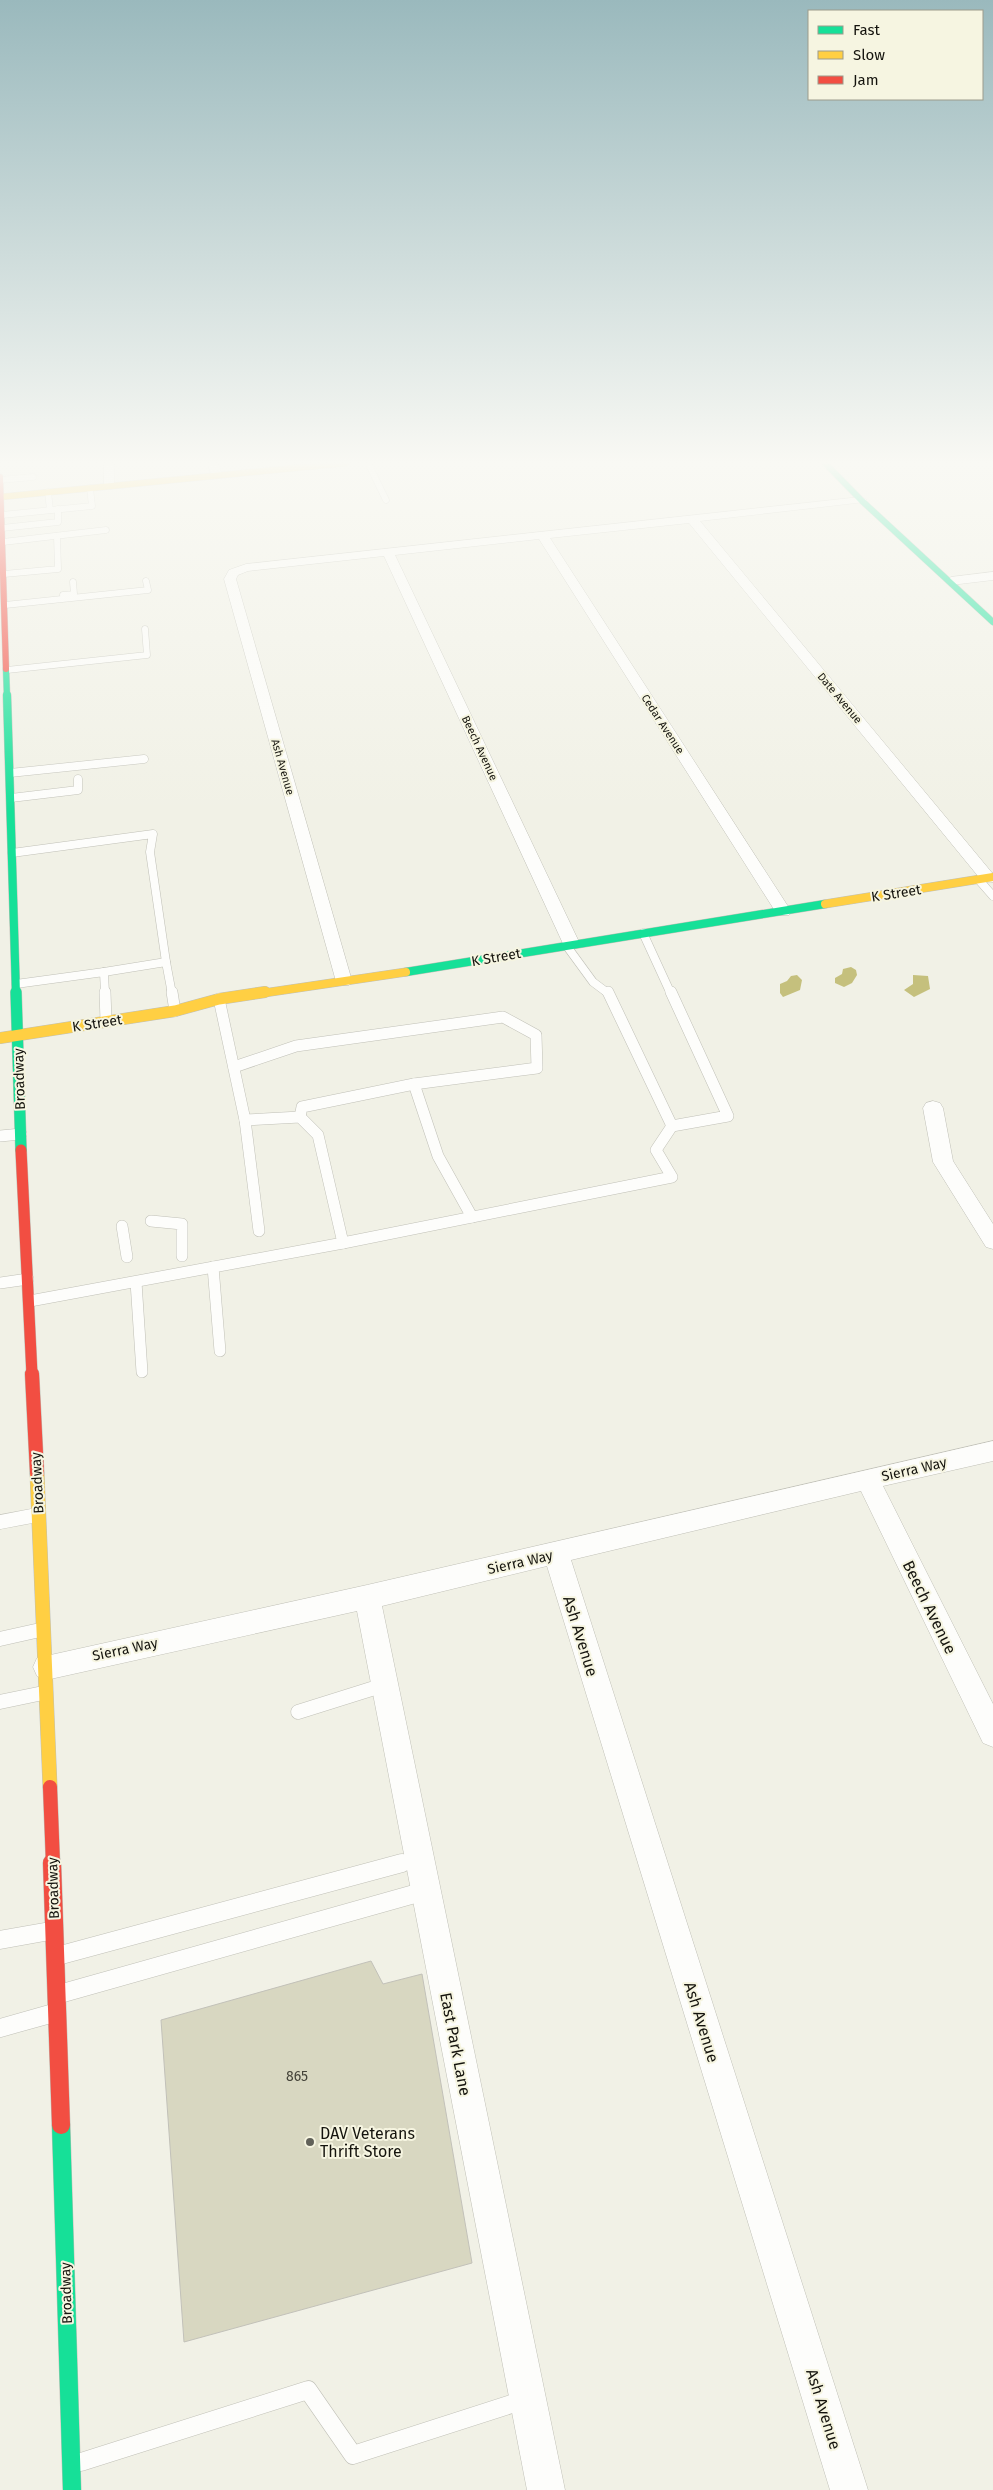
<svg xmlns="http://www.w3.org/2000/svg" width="993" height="2490" font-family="'Fira Sans',sans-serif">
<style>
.water{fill:#c5c07d}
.building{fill:#d8d7c1;stroke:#c2c1b9}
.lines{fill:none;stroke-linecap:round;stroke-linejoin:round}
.lane-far4-casing{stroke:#c0c0b7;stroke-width:7}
.lane-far3-casing{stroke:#c0c0b7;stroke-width:9}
.lane-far2-casing{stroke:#c0c0b7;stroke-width:12}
.lane-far1-casing{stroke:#c0c0b7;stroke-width:15}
.lane-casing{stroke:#c0c0b7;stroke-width:19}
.street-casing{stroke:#c0c0b7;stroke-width:1}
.fast-far3-casing{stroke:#c0c0b7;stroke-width:7}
.fast-far2-casing{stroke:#c0c0b7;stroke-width:9}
.fast-far1-casing{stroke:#c0c0b7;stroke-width:12}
.fast-casing{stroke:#c0c0b7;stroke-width:19}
.slow-far3-casing{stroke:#c0c0b7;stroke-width:7}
.slow-far2-casing{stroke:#c0c0b7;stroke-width:9}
.slow-far1-casing{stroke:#c0c0b7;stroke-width:12}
.slow-casing{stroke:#c0c0b7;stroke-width:15}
.jam-far3-casing{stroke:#c0c0b7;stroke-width:7}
.jam-far2-casing{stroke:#c0c0b7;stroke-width:12}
.jam-far1-casing{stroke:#c0c0b7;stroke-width:15}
.jam-casing{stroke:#c0c0b7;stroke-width:19}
.lane-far4{stroke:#fdfdfb;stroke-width:6}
.lane-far3{stroke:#fdfdfb;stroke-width:8}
.lane-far2{stroke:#fdfdfb;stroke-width:11}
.lane-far1{stroke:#fdfdfb;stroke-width:14}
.lane{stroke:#fdfdfb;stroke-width:18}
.street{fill:#fdfdfb;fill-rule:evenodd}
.fast-far3{stroke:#16e098;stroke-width:6}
.fast-far2{stroke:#16e098;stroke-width:8}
.fast-far1{stroke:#16e098;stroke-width:11}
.fast{stroke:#16e098;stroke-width:18}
.slow-far3{stroke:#ffcf43;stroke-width:6}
.slow-far2{stroke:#ffcf43;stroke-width:8}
.slow-far1{stroke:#ffcf43;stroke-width:11}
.slow{stroke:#ffcf43;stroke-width:14}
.jam-far3{stroke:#f24e42;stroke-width:6}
.jam-far2{stroke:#f24e42;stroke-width:11}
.jam-far1{stroke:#f24e42;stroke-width:14}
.jam{stroke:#f24e42;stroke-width:18}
.poi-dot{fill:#616159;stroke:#f6f5e1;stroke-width:2}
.labels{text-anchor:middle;stroke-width:4;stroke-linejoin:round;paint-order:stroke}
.far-street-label{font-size:11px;fill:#14130d;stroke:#f6f5e1}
.street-label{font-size:14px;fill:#14130d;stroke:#f6f5e1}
.near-number-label{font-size:14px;fill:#45443a}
.near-street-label{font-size:16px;fill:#14130d;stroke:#f6f5e1}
.near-poi-label{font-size:16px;fill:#14130d;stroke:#f6f5e1;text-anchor:start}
</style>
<rect width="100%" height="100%" fill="#f1f1e6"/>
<!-- water -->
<g class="water">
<polygon points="851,967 856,970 857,975 852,983 844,987 835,983 835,978 842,974 843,969"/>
<polygon points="797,975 802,980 800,990 783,997 780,993 780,984 787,981 791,976"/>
<polygon points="913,975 928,976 930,989 914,997 904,990 913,984"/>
</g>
<!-- building -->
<polygon class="building" points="371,1961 383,1984 422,1974 472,2263 184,2342 161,2020"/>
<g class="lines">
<defs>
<g id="lane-far4">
<polyline points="368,463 386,500"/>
<polyline points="0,480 33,477"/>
<polyline points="48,492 50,510"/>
<polyline points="2,515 92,506 90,488"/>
<polyline points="2,528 58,522 58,509"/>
<polyline points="3,542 106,530"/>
<polyline points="4,574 58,569 57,536"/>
<polyline points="63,595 74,594 73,582"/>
<polyline points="5,605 148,590 146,581"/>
<polyline points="7,670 147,655 145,629"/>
</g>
<g id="lane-far3">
<polyline points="10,773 144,759"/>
<polyline points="11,798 78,790 78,779"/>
<polyline points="12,853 153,834 150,852 166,962"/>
<polyline points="979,880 993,896"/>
<polyline points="643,933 671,994"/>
<polyline points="566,945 593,982 609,994"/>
<polyline points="104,972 166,962 172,994"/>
<polyline points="16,984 104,972 105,994"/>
</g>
<g id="lane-far2">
<polyline points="105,992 106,1021"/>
<polyline points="172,992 175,1011"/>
<polyline points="608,992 672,1126"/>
<polyline points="219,999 245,1120 259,1231"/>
<polyline points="234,1067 296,1046 503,1017 536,1035 537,1068 414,1084"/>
<polyline points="300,1117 302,1107 414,1084 438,1156 472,1217"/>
<polyline points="0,1136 21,1134"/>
<polyline points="151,1221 182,1224 182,1256"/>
<polyline points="122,1226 127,1257"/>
<polyline points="343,1243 672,1177 656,1150 672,1126 728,1116 671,992"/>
<polyline points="213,1267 220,1351"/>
<polyline points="136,1282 142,1372"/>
<polyline points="0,1283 28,1279"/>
<polyline points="30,1301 343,1243 318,1135 300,1117 245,1120"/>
</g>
<g id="lane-far1">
<polyline points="0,1522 37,1515"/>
<polyline points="0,1639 40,1630"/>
<polyline points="0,1702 43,1693"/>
<polyline points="298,1712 384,1685"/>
<polyline points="397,1864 419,1858"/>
</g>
<g id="lane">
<polyline points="0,1940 50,1931"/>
<polyline points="61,1955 402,1863"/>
<polyline points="63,1993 425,1891"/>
<polyline points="0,2028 50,2014"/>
<polyline points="81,2462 308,2390 353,2455 524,2400"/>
</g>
<g id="street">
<polygon points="104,463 114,463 114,488 110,489 104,486"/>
<polygon points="208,463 218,463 222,476 220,478 212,478"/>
<polygon points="861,497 867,500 865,502 700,521 993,874 993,882 982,881 689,523 550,538 791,911 789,915 777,915 775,911 539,539 395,555 580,944 577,948 565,948 384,556 248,571 238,575 236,579 352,981 349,985 337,985 224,579 229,570 246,564"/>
<polygon points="993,572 993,580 951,585 945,581 951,577"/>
<polygon points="933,1101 940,1103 943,1108 953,1161 993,1224 993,1249 986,1247 933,1162 923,1108 926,1103"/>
<polygon points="993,1441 993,1461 883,1486 993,1704 993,1747 983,1743 861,1491 571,1560 868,2490 830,2490 547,1566 382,1606 565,2490 527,2490 357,1611 46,1680 37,1676 33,1667 37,1658 367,1585"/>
</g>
<g id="fast-far3">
<polyline points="825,463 861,500 993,622"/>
<polyline points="6,669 7,696"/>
</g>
<g id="fast-far2">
<polyline points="7,695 16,994"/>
<polyline points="406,972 825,904"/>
</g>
<polyline id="fast-far1" points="16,992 21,1150"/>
<polyline id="fast" points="61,2125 72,2490"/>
<polyline id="slow-far3" points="0,497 346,463"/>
<g id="slow-far2">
<polyline points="825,904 993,877"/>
<polyline points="257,994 406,972"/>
</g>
<polyline id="slow-far1" points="0,1038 175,1011 219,999 265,992"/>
<polyline id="slow" points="37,1473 50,1787"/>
<polyline id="jam-far3" points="0,477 6,669"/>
<polyline id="jam-far2" points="21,1150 32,1375"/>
<g id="jam-far1">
<polyline points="32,1374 37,1473"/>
<polyline points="50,1787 53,1864"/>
</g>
<polyline id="jam" points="52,1863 61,2125"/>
</defs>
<!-- lane-far4 casing -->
<use href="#lane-far4" class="lane-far4-casing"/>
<!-- lane-far3 casing -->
<use href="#lane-far3" class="lane-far3-casing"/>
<!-- lane-far2 casing -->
<use href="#lane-far2" class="lane-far2-casing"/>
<!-- lane-far1 casing -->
<use href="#lane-far1" class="lane-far1-casing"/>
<!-- lane casing -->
<use href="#lane" class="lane-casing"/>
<!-- street casing -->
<use href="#street" class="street-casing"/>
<!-- fast-far3 casing -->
<use href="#fast-far3" class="fast-far3-casing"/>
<!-- fast-far2 casing -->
<use href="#fast-far2" class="fast-far2-casing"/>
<!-- fast-far1 casing -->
<use href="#fast-far1" class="fast-far1-casing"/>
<!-- fast casing -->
<use href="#fast" class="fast-casing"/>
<!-- slow-far3 casing -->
<use href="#slow-far3" class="slow-far3-casing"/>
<!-- slow-far2 casing -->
<use href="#slow-far2" class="slow-far2-casing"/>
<!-- slow-far1 casing -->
<use href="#slow-far1" class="slow-far1-casing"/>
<!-- slow casing -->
<use href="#slow" class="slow-casing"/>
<!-- jam-far3 casing -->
<use href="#jam-far3" class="jam-far3-casing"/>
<!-- jam-far2 casing -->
<use href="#jam-far2" class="jam-far2-casing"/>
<!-- jam-far1 casing -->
<use href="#jam-far1" class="jam-far1-casing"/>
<!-- jam casing -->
<use href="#jam" class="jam-casing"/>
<!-- lane-far4 -->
<use href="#lane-far4" class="lane-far4"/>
<!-- lane-far3 -->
<use href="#lane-far3" class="lane-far3"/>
<!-- lane-far2 -->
<use href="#lane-far2" class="lane-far2"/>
<!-- lane-far1 -->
<use href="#lane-far1" class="lane-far1"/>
<!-- lane -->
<use href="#lane" class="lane"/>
<!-- street -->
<use href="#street" class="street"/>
<!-- fast-far3 -->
<use href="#fast-far3" class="fast-far3"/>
<!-- fast-far2 -->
<use href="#fast-far2" class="fast-far2"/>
<!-- fast-far1 -->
<use href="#fast-far1" class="fast-far1"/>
<!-- fast -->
<use href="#fast" class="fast"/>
<!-- slow-far3 -->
<use href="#slow-far3" class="slow-far3"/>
<!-- slow-far2 -->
<use href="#slow-far2" class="slow-far2"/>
<!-- slow-far1 -->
<use href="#slow-far1" class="slow-far1"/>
<!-- slow -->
<use href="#slow" class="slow"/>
<!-- jam-far3 -->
<use href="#jam-far3" class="jam-far3"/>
<!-- jam-far2 -->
<use href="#jam-far2" class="jam-far2"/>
<!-- jam-far1 -->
<use href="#jam-far1" class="jam-far1"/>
<!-- jam -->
<use href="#jam" class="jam"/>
</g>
<!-- sky -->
<linearGradient id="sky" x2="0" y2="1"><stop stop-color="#9ab9bd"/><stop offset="0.57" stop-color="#f9f9f4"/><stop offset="1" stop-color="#f9f9f4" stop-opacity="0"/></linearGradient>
<rect width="993" height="812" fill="url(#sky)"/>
<!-- markers -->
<circle class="poi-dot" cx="310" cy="2142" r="5"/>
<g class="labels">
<!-- far-street labels -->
<g class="far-street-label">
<text transform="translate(840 698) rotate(50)" y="4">Date Avenue</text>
<text transform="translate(663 724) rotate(57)" y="4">Cedar Avenue</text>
<text transform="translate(480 748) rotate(65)" y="4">Beech Avenue</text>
<text transform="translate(283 767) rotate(74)" y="4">Ash Avenue</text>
</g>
<!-- street labels -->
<g class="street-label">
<text transform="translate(896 893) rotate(-9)" y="5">K Street</text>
<text transform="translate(496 957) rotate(-10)" y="5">K Street</text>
<text transform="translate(97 1023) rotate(-9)" y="5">K Street</text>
<text transform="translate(19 1079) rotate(-92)" y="5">Broadway</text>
<text transform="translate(914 1469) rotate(-13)" y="5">Sierra Way</text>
<text transform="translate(37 1483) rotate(-93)" y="5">Broadway</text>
<text transform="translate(520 1562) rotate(-13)" y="5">Sierra Way</text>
<text transform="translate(125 1649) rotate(-12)" y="5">Sierra Way</text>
<text transform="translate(53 1888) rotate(-92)" y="5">Broadway</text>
<text transform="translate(66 2293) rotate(-92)" y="5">Broadway</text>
</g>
<!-- near-number labels -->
<g class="near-number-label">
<text x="297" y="2081">865</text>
</g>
<!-- near-street labels -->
<g class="near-street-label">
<text transform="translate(930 1607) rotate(64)" y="6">Beech Avenue</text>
<text transform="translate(581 1636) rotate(73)" y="6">Ash Avenue</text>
<text transform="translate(702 2022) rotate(73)" y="6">Ash Avenue</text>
<text transform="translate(456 2044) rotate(79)" y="6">East Park Lane</text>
<text transform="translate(824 2409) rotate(73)" y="6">Ash Avenue</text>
</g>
<!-- near-poi labels -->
<g class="near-poi-label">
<text x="320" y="2139">DAV Veterans<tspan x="320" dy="18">Thrift Store</tspan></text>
</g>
</g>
<!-- legend -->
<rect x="808" y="10" width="175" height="90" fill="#f6f5e1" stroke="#9c9b8c"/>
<rect x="818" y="26" width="25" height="8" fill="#16e098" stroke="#9c9b8c"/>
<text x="853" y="35" font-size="15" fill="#14130d">Fast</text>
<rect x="818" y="51" width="25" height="8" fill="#ffcf43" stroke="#9c9b8c"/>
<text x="853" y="60" font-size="15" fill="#14130d">Slow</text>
<rect x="818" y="76" width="25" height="8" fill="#f24e42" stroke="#9c9b8c"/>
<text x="853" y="85" font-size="15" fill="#14130d">Jam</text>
</svg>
